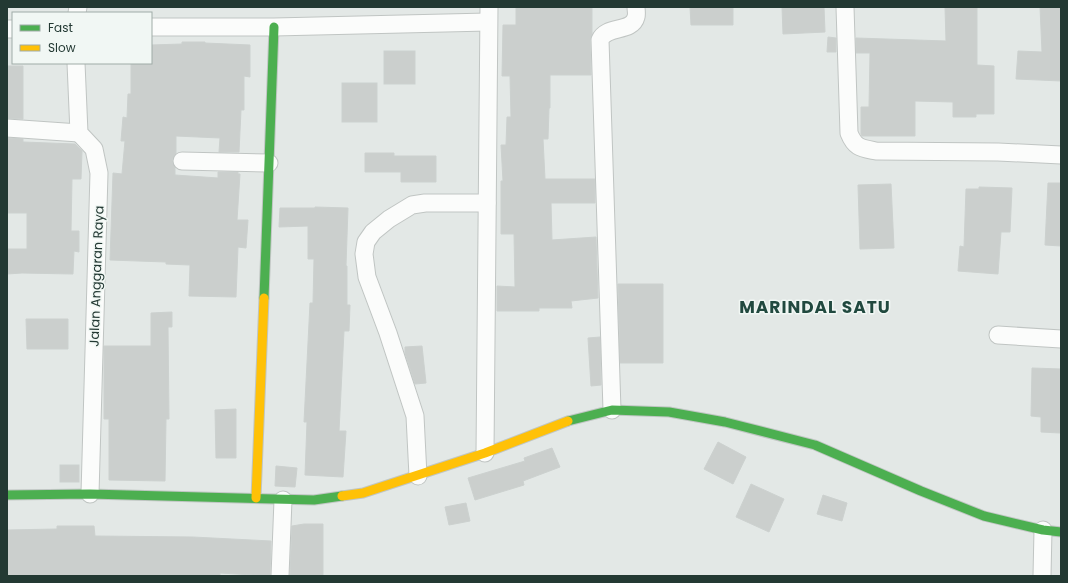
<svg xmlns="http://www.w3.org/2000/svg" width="1068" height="583" font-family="Poppins,sans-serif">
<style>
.building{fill:#cbcfcd;stroke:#ccd1cf}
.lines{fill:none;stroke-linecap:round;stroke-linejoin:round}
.street-casing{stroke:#c0c5c3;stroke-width:19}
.fast-casing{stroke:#c0c6c3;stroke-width:11}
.slow-casing{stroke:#c0c6c3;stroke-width:11}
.street{stroke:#fbfcfb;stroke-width:17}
.fast{stroke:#4caf50;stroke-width:9}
.slow{stroke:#ffc107;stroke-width:9}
.labels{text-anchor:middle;stroke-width:3;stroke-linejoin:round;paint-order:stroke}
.street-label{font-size:13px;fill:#233933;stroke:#f1f7f4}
.district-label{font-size:17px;font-weight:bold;letter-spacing:1px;fill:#21493f;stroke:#f1f7f4}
</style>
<rect width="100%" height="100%" fill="#e3e8e6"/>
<!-- building -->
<g class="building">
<polygon points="516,7 592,7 592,34 590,40 591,75 550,75 550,108 549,108 548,139 543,139 545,179 595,179 595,203 551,203 552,240 596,237 598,298 571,301 572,308 539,308 539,311 497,311 497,286 515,287 514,234 501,234 501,181 503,181 501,145 506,145 507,117 511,117 510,76 502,76 503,25 516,25"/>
<polygon points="690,7 733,7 733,25 691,25"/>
<polygon points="782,7 824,7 825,32 783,34"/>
<polygon points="945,7 977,7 977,65 994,66 994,114 976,114 976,117 953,117 953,102 915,101 915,136 862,136 861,134 861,107 869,107 870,53 856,53 856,38 946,41"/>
<polygon points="1040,7 1061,7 1061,81 1016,79 1018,51 1042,52"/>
<polygon points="828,37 836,38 836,52 827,52"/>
<polygon points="182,42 205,42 205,43 250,45 250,77 244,76 244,110 241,110 239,152 219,152 220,138 176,136 176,154 172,160 175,168 175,175 218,178 218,172 238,172 238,174 240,174 237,220 248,220 246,248 238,247 236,297 189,296 190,265 166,264 166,262 110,260 113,173 122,174 125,141 121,141 123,117 127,118 128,94 131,94 131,63 151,63 151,45 182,44"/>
<rect x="384" y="51" width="31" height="33"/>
<polygon points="7,66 23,66 23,119 7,118"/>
<rect x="342" y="83" width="35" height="39"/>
<polygon points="7,138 23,139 23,142 75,144 82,151 81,179 72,179 71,231 79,231 79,252 74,251 73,274 22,273 7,274 7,249 27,249 27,213 7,213"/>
<polygon points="365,153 394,153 394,156 436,156 436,182 401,182 401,172 365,172"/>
<polygon points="1048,183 1061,183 1061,246 1045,245"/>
<polygon points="891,184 894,248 860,249 858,185"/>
<polygon points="979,187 1012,188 1010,232 1001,232 998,274 958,271 960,246 964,247 966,189 979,189"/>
<polygon points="315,207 348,208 346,266 347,266 347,305 350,305 349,331 344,331 339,431 346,431 343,477 305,475 307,422 304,422 310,303 313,303 314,259 308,259 308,226 279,227 280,208 315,208"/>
<polygon points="618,284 663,284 663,363 620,363"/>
<polygon points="172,312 172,327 168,327 169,419 166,419 165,481 109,480 109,419 104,419 104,346 151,346 151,313"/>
<polygon points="26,319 68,319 68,349 27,349"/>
<polygon points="600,337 601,385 591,386 588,338"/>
<polygon points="422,346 426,383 415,384 405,353 405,347"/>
<polygon points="1032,368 1061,369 1060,433 1041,432 1041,417 1031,416"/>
<polygon points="236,409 236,458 216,458 215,410"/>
<polygon points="718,442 746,457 733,484 704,469"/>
<polygon points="552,448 560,467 523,481 524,485 475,500 468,478 525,461 524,458"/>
<rect x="60" y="465" width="19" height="17"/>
<polygon points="276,466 297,468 295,487 275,486"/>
<polygon points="751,484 784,499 769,532 736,517"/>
<polygon points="823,495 847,503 842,521 817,514"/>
<polygon points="466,503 470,521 449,525 445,507"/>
<polygon points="304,524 323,524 323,576 290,576 292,526"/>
<polygon points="57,526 94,526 95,536 193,537 271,541 270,576 220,573 220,576 7,576 7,530 57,529"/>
</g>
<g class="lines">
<defs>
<g id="street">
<path d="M 845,7 L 849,133 C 855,148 861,148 876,151 L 998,152 L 1061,155"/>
<polyline points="77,13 78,7"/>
<polyline points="151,27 274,27 488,22"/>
<polyline points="7,29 13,29"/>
<polyline points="76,63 79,133 94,149 99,173 90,494"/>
<polyline points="7,128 79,133"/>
<polyline points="182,161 269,163"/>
<polyline points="998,335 1061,339"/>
<path d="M 612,410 L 600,40 C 606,25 632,33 636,17 C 637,14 636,10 636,7"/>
<polyline points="485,453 489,7"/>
<polyline points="418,476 415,416 388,333 367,277 364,254 366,242 373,232 389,219 412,205 425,203 487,203"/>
<polyline points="280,576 283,500"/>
<polyline points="1042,576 1043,530"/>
</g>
<g id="fast">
<polyline points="264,298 274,27"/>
<polyline points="568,421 612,410 669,412 725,422 815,445 921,491 984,516 1043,530 1061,532"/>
<polyline points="7,495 90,494 314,500 342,496"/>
</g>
<g id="slow">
<polyline points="342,496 363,493 485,453 568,421"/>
<polyline points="256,498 264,298"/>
</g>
</defs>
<!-- street casing -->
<use href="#street" class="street-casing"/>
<!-- fast casing -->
<use href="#fast" class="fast-casing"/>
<!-- slow casing -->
<use href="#slow" class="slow-casing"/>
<!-- street -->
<use href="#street" class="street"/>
<!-- fast -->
<use href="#fast" class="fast"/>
<!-- slow -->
<use href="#slow" class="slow"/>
</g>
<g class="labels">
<!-- street labels -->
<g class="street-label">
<text transform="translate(96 276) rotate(-88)" y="5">Jalan Anggaran Raya</text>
</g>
<!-- district labels -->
<g class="district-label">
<text x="815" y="313">MARINDAL SATU</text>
</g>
</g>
<!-- border -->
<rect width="1068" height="583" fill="none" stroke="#233933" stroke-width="16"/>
<!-- legend -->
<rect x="12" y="12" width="140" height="52" fill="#f1f7f4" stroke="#9faba7"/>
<rect x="20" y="25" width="20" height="6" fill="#4caf50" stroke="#9faba7"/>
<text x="48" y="32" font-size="12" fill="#233933">Fast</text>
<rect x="20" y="45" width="20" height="6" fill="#ffc107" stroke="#9faba7"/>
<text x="48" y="52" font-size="12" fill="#233933">Slow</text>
</svg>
